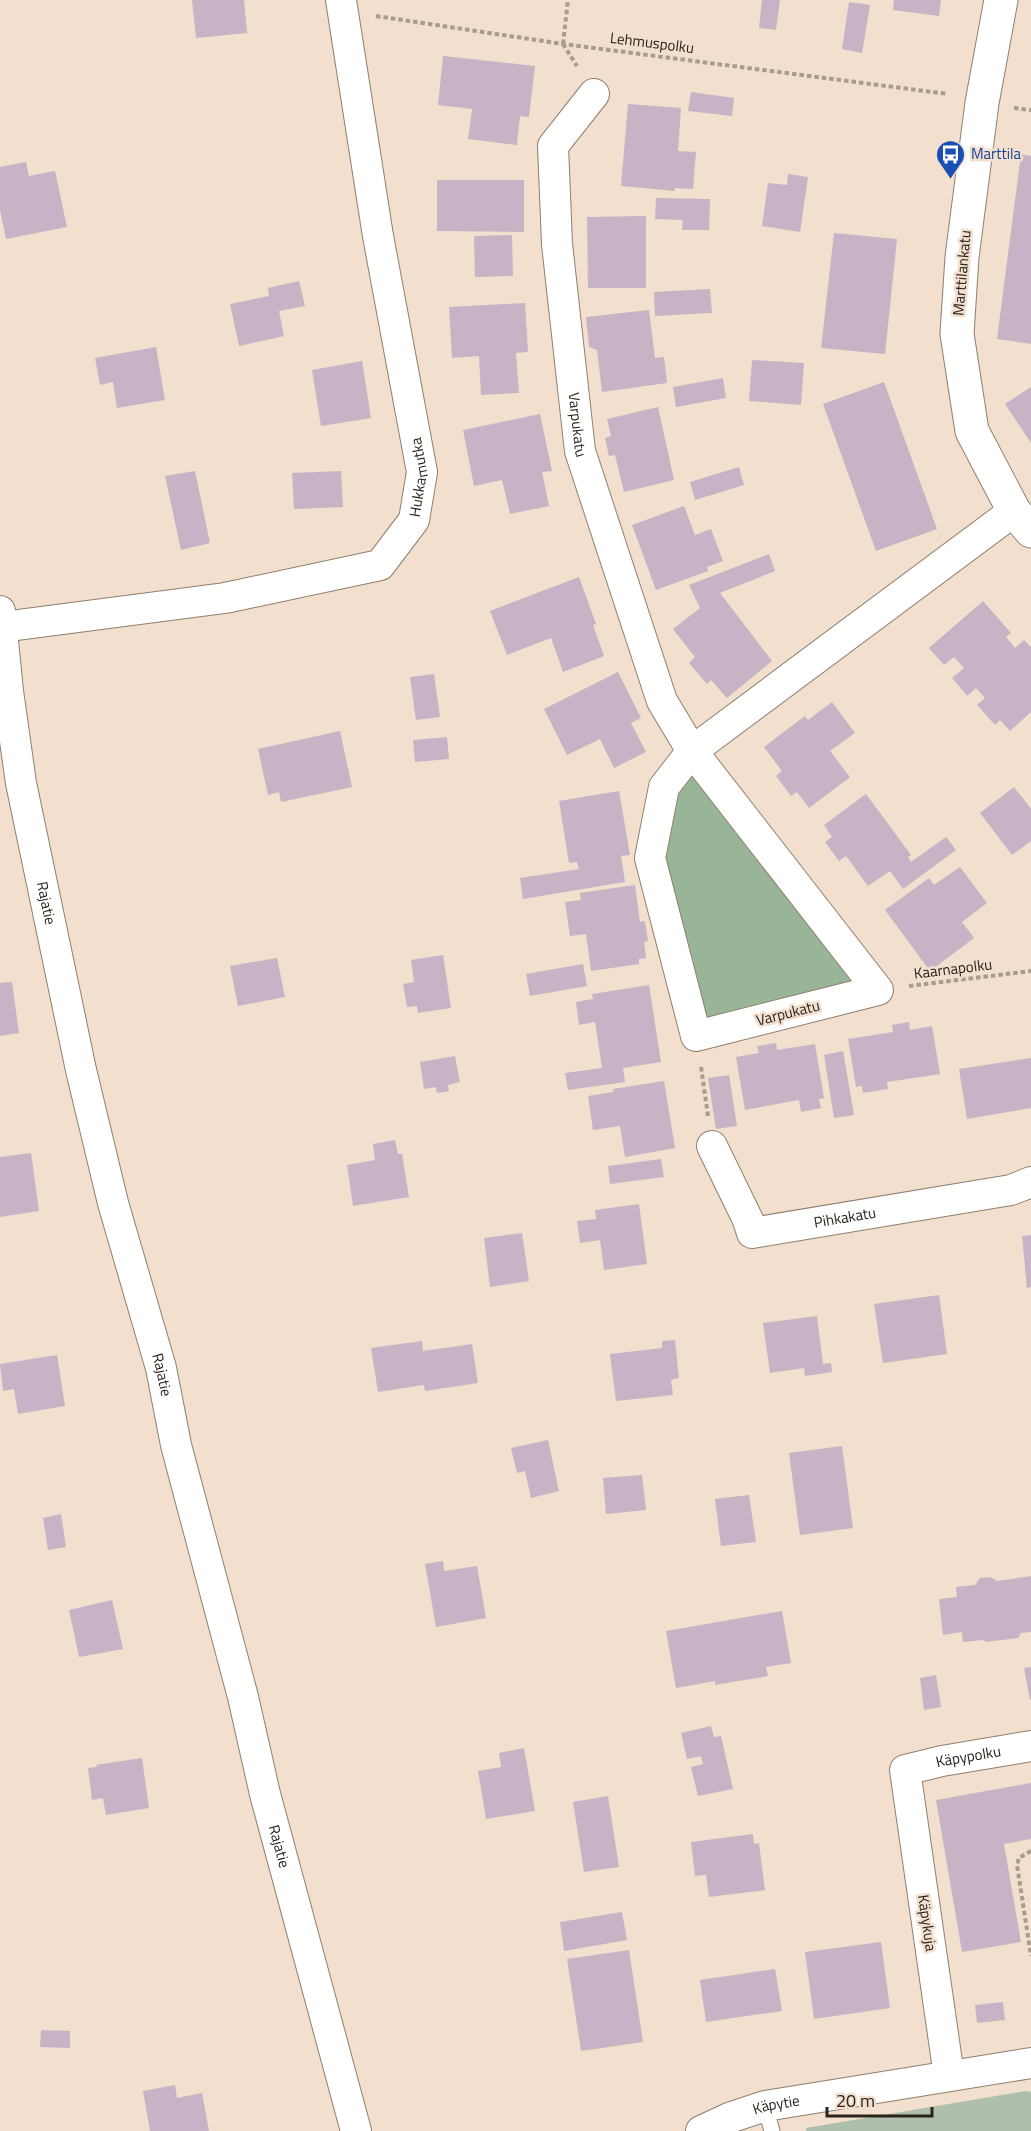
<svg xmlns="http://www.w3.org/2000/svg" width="1031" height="2131" font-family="'Titillium Web',sans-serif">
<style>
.green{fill:#aec0ad}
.forest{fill:#99b598}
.building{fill:#c6b3c5}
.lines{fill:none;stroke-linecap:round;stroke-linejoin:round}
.service-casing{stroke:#907f6e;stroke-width:17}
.minor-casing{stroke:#907f6e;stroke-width:32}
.tertiary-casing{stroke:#907f6e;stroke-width:35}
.path{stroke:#a99b8d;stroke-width:4;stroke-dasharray:4.5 3;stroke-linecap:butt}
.service{stroke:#fff;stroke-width:15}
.minor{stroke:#fff;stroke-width:30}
.tertiary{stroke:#fff;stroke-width:33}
.labels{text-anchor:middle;stroke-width:5;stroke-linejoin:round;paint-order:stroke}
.street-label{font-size:15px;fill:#2a231c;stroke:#f2dfcd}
.transit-label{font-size:15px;fill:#164399;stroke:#f2dfcd;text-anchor:start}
</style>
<rect width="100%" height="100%" fill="#f2dfcd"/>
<!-- green -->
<polygon class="green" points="1025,2091 1031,2092 1031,2131 806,2131 806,2128"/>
<!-- forest -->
<polygon class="forest" points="693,767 857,980 701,1025 660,860 673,791"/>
<!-- building -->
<g class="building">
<polygon points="192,0 244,0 247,33 196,38"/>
<polygon points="762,0 780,0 776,30 759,28"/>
<polygon points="894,0 941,0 939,16 893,10"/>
<polygon points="849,2 870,5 862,53 842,49"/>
<polygon points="443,56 535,66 529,117 520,116 517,145 468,139 472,109 438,105"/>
<polygon points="691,92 734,98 732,116 688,111"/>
<polygon points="628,104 681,108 678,151 696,152 693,189 675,188 675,191 621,186"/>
<polygon points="1021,154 1031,156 1031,344 997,339"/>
<polygon points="26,162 29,176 55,171 67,227 6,239 0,210 0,167"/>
<polygon points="788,174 808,177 800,232 762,226 768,183 787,185"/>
<polygon points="437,180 524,180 524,232 437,231"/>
<polygon points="656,198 710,199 709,230 682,230 683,220 655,219"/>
<polygon points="646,216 646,288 588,288 587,217"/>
<polygon points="834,233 897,239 885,354 821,348"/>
<polygon points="512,235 513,276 475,277 474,236"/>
<polygon points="299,281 305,306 279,311 284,336 239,346 230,304 269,296 268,288"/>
<polygon points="710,289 712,313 655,316 654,292"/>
<polygon points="525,303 528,352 516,353 519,393 481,395 479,356 452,358 449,307"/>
<polygon points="649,310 655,358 664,357 667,383 602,392 597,350 589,347 586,317"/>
<polygon points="156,347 165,400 117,408 113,382 100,385 95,358"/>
<polygon points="752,360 804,363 801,405 749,401"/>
<polygon points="362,361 371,418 321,426 312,370"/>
<polygon points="723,378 726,398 676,407 673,387"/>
<polygon points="884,382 937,529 876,551 823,404"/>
<polygon points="1031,387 1031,443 1005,404"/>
<polygon points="658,407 674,480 624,492 615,455 609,456 605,438 611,436 607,419"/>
<polygon points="540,414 552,471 542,472 549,506 510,514 502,480 474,486 463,430"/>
<polygon points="739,467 744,485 695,500 690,482"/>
<polygon points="195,471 210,543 181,550 165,476"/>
<polygon points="341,471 343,507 294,509 292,473"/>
<polygon points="684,506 695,535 711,529 723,561 707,567 708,571 656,590 632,525"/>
<polygon points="769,554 775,571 720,593 772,661 727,698 711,680 707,684 689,663 695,657 673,629 700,608 689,585"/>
<polygon points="579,577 596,624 593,625 604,656 563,672 551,638 507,655 490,611"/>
<polygon points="983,601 1011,633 1006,637 1015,648 1024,640 1031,647 1031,712 1010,731 1000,720 995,725 977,705 985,698 976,688 967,696 952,678 964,668 954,657 944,665 929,648"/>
<polygon points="618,672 641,718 631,723 646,752 614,768 600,739 567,755 544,709"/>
<polygon points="434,674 440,717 416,720 410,677"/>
<polygon points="832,702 855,733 830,751 850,777 809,808 797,792 791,796 776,776 782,771 764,747 805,716 808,720"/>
<polygon points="340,731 352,787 281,802 279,792 268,795 258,749"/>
<polygon points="447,737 449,759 415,762 413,740"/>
<polygon points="1014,787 1031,809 1031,841 1012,855 980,813"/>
<polygon points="619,791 630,855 621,856 625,882 523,899 520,878 579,869 577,862 569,863 559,801"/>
<polygon points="866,794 911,855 908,857 911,862 946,837 956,850 903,889 890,871 868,886 846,856 839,861 825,842 832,837 824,825"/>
<polygon points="960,867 987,903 962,922 974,938 930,971 885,910 929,878 934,885"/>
<polygon points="635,885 640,922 645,921 648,941 644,942 646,958 639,959 639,964 591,971 586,934 570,936 565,902 581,900 580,893"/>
<polygon points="443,955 451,1008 418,1013 417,1006 407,1007 403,984 414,982 411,960"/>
<polygon points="277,958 285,997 238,1006 230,966"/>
<polygon points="583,964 587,986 530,996 526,974"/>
<polygon points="12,982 19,1033 0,1036 0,983"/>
<polygon points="649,985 661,1062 623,1068 625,1082 568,1090 565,1073 602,1068 595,1022 579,1025 576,1002 593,999 592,994"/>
<polygon points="909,1022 910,1030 932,1026 940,1074 887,1082 888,1089 863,1093 862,1086 856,1087 848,1039 893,1032 892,1025"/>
<polygon points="776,1043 777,1050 815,1044 824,1098 819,1099 821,1108 801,1112 799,1100 745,1110 736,1057 759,1053 757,1046"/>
<polygon points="843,1051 854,1115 834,1118 824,1055"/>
<polygon points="455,1056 460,1082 448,1085 449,1091 437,1093 436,1087 424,1089 420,1062"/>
<polygon points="1031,1058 1031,1108 967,1119 959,1069"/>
<polygon points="729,1075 737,1126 716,1129 708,1078"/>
<polygon points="664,1081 675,1148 625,1157 620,1126 593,1130 588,1096 613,1092 613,1089"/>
<polygon points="395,1140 398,1154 402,1154 409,1197 353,1206 347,1165 375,1160 373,1144"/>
<polygon points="31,1153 39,1211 0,1217 0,1157"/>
<polygon points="661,1159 664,1177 610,1184 608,1166"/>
<polygon points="639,1204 647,1264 604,1270 600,1240 580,1243 577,1221 596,1219 595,1210"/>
<polygon points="522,1233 529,1281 490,1287 484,1238"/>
<polygon points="1031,1235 1031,1287 1027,1288 1022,1236"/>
<polygon points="939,1295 947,1354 883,1363 874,1304"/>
<polygon points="817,1316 823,1364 831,1363 832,1372 805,1376 804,1368 770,1373 763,1323"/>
<polygon points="675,1340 679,1378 671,1380 673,1395 616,1401 610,1354 662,1348 662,1341"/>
<polygon points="422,1341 423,1351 472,1344 478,1383 425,1391 424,1385 378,1392 371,1348"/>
<polygon points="57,1355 65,1406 18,1414 14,1389 3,1391 0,1364"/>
<polygon points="548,1440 559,1491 531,1498 525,1471 517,1473 511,1448"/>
<polygon points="842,1446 853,1528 800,1535 789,1453"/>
<polygon points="642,1475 646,1510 606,1514 603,1478"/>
<polygon points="749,1495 756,1542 721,1546 715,1499"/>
<polygon points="61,1514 66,1547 48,1550 43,1518"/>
<polygon points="443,1561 444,1571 477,1566 486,1618 436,1627 425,1564"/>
<polygon points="1031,1576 1031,1632 1021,1633 1018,1638 986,1642 983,1640 963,1642 962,1632 943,1635 939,1599 957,1597 956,1587 975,1585 980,1578 991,1577 997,1581"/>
<polygon points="112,1600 123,1649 79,1657 69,1610"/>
<polygon points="782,1611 791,1663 766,1667 768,1676 715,1685 715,1681 676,1688 666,1631"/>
<polygon points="1031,1667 1031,1700 1030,1700 1024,1668"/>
<polygon points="936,1675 941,1707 924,1710 920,1678"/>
<polygon points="711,1726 714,1737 721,1736 733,1789 698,1796 691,1767 703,1764 701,1756 687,1759 681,1733"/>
<polygon points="524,1748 535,1811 486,1819 478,1771 501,1767 499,1753"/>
<polygon points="142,1758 149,1808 106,1815 103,1798 92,1800 88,1768 97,1767 96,1765"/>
<polygon points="1031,1783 1031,1839 1004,1844 1021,1942 962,1952 936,1800"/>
<polygon points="608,1796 619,1867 584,1872 573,1802"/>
<polygon points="753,1834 754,1844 759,1843 765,1890 709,1897 706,1875 695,1876 691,1842"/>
<polygon points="622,1912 627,1940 564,1951 560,1922"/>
<polygon points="881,1942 890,2008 814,2019 805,1952"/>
<polygon points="629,1950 643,2042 581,2051 567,1959"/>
<polygon points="775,1969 782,2011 706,2022 700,1980"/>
<polygon points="1003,2002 1005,2020 977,2023 975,2005"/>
<polygon points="41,2030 70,2031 70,2048 40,2047"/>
<polygon points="175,2085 177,2098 202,2093 209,2131 150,2131 143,2091"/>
</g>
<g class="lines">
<defs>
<polyline id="service" points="765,2106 772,2131"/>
<g id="minor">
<path id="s1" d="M 594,94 L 553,146 L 557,244 L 580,451 L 662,701 L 692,751 L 878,990 L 696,1036 L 650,858 L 664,787 L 692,751 L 1014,511"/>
<path id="s2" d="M 0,611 L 8,691 L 21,783 L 81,1070 L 113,1203 L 161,1368 L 176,1445 L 243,1697 L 265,1794 L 356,2131"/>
<path id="s3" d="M 2,627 L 225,598 L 380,565 L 414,520 L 422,472 L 378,236 L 341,0"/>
<path id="s4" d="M 712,1146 L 748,1220 L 752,1233 L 1011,1190 L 1031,1182"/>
<path id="s5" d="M 949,2076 L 905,1770 L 942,1761 L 1031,1746"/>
<path id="s6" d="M 701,2131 L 729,2118 L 765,2106 L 1031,2063"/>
</g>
<polyline id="tertiary" points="1001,0 982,103 962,257 957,334 972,431 1014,511 1031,531"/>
</defs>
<!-- service casing -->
<use href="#service" class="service-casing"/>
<!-- minor casing -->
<use href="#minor" class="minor-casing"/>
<!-- tertiary casing -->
<use href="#tertiary" class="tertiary-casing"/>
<!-- path -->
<g class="path">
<polyline points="376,16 563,44 948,94"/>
<polyline points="563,44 577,66"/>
<polyline points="563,44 568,0"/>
<polyline points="1014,108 1031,110"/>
<polyline points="909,986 1031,971"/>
<polyline points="701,1067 708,1116"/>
<polyline points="1031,1851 1019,1858 1017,1865 1031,1956"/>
</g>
<!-- service -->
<use href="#service" class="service"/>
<!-- minor -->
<use href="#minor" class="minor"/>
<!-- tertiary -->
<use href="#tertiary" class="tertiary"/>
</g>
<!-- icons -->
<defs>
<symbol id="bus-pin" viewBox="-11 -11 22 30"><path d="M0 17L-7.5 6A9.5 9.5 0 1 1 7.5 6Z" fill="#1a4fb4" stroke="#f2dfcd"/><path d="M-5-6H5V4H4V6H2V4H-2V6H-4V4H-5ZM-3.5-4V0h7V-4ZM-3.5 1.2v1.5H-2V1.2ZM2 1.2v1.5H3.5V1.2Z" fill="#fff"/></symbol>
</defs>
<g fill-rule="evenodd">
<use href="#bus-pin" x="934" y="138" width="33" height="45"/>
</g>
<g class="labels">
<!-- street labels -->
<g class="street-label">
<text transform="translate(652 43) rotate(7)" y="5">Lehmuspolku</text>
<text transform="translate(962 273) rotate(-85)" y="5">Marttilankatu</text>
<text dy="5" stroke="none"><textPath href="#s1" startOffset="346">Varpukatu</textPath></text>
<text dy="5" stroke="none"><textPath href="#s3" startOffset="483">Hukkamutka</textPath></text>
<text dy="5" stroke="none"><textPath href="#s2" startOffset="296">Rajatie</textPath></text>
<text transform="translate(953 969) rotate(-7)" y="5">Kaarnapolku</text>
<text transform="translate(788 1013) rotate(-14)" y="5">Varpukatu</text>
<text dy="5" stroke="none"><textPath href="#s4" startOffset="190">Pihkakatu</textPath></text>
<text dy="5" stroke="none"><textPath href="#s2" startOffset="782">Rajatie</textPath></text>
<text dy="5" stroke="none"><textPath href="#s5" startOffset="374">Käpypolku</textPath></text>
<text dy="5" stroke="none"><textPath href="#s2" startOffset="1268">Rajatie</textPath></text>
<text transform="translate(927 1923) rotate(82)" y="5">Käpykuja</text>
<text dy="5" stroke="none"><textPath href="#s6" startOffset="80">Käpytie</textPath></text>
</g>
<!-- transit labels -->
<g class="transit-label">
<text x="971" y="159">Marttila</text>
</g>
</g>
<!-- scale -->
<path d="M827 2107v9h105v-9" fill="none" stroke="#2a231c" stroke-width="3"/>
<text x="836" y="2107" font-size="18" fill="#2a231c" stroke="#f2dfcd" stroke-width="4.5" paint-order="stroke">20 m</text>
</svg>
